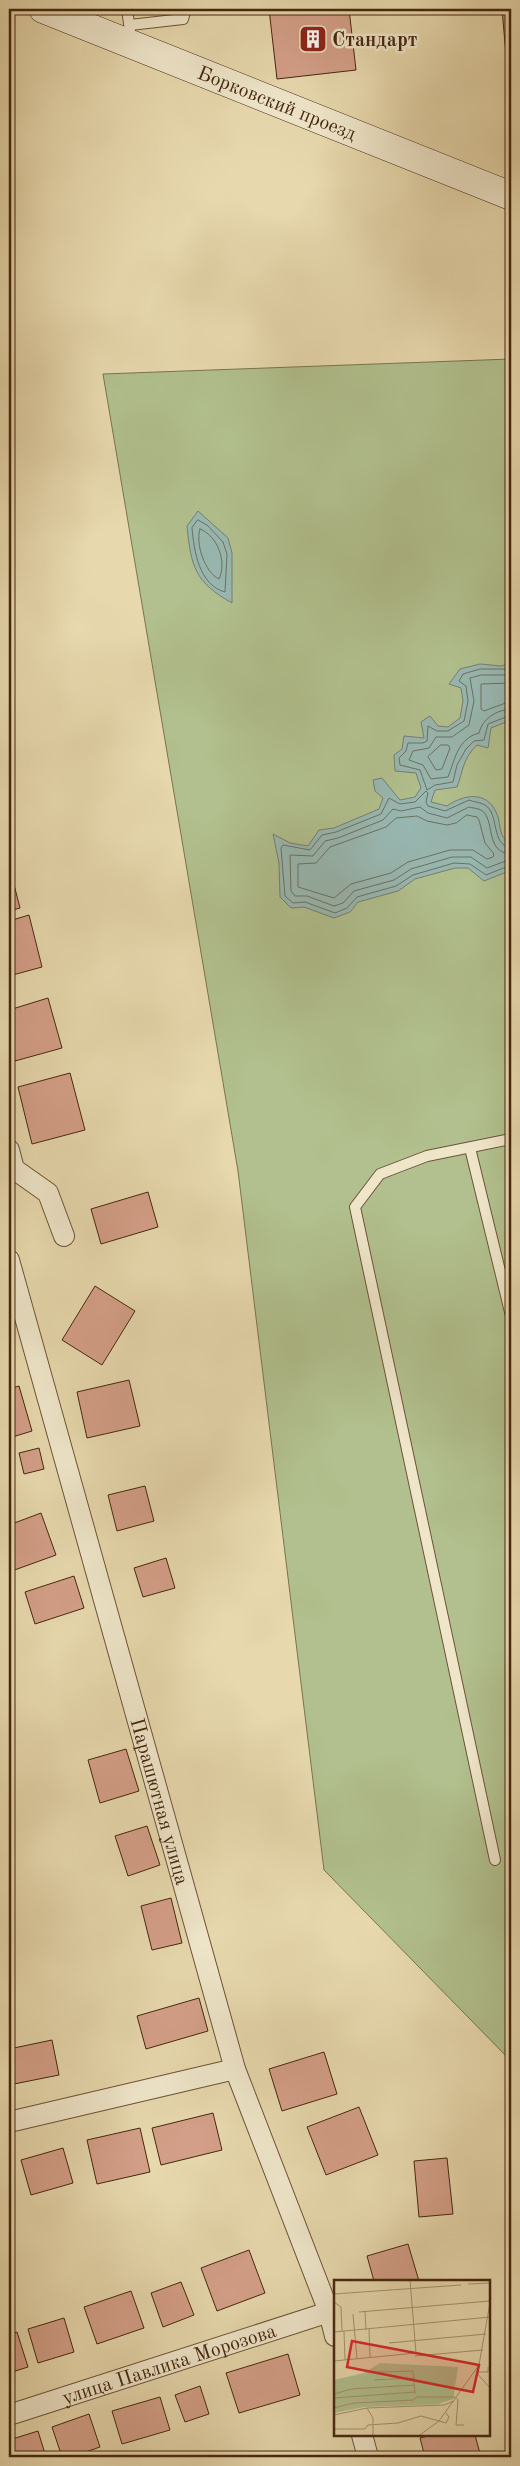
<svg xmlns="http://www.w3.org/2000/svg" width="520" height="2466" font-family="'Old Standard TT',serif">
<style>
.green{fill:#b1c08e;stroke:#7b744e}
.water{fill:#98b8b2;stroke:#777e71}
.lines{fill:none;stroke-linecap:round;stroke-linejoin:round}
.shore{stroke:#6e7060;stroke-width:1}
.building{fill:#d49f88;stroke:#45270f}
.lane-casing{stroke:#6e5336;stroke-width:12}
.street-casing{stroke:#6e5336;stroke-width:22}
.secondary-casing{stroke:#45270f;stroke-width:29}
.lane{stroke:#efe6ca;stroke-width:10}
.street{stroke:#efe6ca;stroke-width:20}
.secondary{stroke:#efe6ca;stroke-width:28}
.labels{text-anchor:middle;stroke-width:5;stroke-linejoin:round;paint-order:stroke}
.poi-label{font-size:20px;font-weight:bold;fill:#45270f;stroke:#efe6ca;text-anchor:start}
.street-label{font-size:20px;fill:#45270f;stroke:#efe6ca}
.inset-road{fill:none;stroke:#a6916e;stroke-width:1}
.view{fill:#d62828;fill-opacity:0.15;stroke:#d62828;stroke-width:2.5}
.inset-edge{fill:none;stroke:#45270f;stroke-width:2.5}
</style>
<rect width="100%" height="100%" fill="#e7d8ad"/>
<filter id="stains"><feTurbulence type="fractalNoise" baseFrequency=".004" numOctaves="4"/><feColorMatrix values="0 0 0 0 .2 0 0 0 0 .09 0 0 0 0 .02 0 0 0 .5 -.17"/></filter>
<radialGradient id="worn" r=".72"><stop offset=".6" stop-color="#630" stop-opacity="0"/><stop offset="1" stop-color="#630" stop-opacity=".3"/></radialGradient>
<!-- green -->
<polygon class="green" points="511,359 511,2061 324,1870 238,1171 103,374"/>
<!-- water -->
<g class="water">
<path d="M 198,511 L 228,538 L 232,553 L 232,603 C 195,582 191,567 187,526 Z"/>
<path d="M 511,663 L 511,720 L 491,728 L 488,748 L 477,745 C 463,758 463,771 457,787 L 435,790 L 431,802 L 447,806 C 463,795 486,790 496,812 C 500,819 499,828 502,835 C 504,839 509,842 511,847 L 509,871 L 484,881 L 468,868 L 455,868 L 415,879 L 398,891 L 358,902 L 350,912 L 334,918 L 304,907 L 291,908 L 280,897 L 279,863 L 273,834 L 290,843 L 308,846 L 319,830 L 334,828 L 379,809 L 383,798 L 375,791 L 373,780 L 382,778 L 400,800 L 415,797 L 421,788 L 416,773 L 395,771 L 394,755 L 402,749 L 404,736 L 424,738 L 421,722 L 430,716 L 438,726 L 448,727 L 460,718 L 463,701 L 461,688 L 449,684 L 460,669 L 480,664 L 501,666 Z"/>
</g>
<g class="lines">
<!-- shore -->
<g class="shore">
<path d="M 198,520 L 207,525 L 223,542 L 227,554 L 225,592 C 199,585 194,551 192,528 Z"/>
<path d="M 200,529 C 218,536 227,562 219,579 C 205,573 195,543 200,529 Z"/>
<polyline points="511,669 480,669 463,674 459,681 466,686 468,701 464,721 448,731 437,731 428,726 427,741 423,743 408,743 406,751 399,758 400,765 420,770 427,790 435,785 453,782 457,765 466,749 474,741 484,740 488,724 511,715"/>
<path d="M 511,675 L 481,675 L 470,678 L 474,701 L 469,725 L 452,737 L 436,737 L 429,748 L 413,751 L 409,760 L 423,765 L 431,779 L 448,777 C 455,760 457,739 479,733 C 482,719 496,710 511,709"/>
<polyline points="511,683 481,684 481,709 484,711 511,701"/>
<polygon points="441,745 448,745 450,748 442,769 436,770 428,757"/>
<polygon points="467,815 477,817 479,820 485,843 494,854 493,857 487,859 473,850 450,850 408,862 391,873 351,884 334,898 298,887 298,864 316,863 330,847 386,827 396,818 417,816 427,821 447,825 456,823"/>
<path d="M 511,848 C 490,845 500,814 485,805 C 480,802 473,802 469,800 L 445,811 L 428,806 L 426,802 L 428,793 L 426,791 L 415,802 L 400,804 L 389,798 L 381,814 L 336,832 L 322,835 L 310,850 L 283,845 L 281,848 L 285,896 L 293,903 L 305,902 L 335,913 L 347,908 L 357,897 L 396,886 L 413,875 L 454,863 L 470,864 L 486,875 L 511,865"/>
<path d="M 511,854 C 484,853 496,819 481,810 C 477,808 472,808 469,807 L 447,818 L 428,813 L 420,807 L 401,811 L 393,809 L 383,820 L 338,838 L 325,841 L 313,856 L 290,855 L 291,891 L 295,896 L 307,896 L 334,906 L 343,903 L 354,891 L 394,880 L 411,869 L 452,857 L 471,857 L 487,868 L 511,859"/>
</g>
</g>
<!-- building -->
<g class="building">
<polygon points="269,9 349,9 356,70 277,79"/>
<polygon points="502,9 511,9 511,54 506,55"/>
<polygon points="9,865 20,908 9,911"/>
<polygon points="29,915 42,967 9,976 9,921"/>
<polygon points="48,998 62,1048 15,1061 9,1040 9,1010"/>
<polygon points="70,1073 85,1130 32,1144 18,1087"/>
<polygon points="148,1192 158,1227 101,1244 91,1209"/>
<polygon points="95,1286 135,1311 102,1365 62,1340"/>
<polygon points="129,1380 140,1426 87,1438 77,1392"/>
<polygon points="19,1386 32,1431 9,1438 9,1389"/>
<polygon points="39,1448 44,1469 24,1474 19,1453"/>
<polygon points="145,1486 154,1521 117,1531 108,1495"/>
<polygon points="41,1513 56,1555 9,1572 9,1525"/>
<polygon points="166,1558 175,1588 143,1597 134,1568"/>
<polygon points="74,1576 84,1608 35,1624 25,1592"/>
<polygon points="126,1749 139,1791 100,1803 88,1760"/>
<polygon points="147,1826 160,1865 128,1876 115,1836"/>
<polygon points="171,1898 182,1943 152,1950 141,1906"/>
<polygon points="199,1998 208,2031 146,2049 137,2016"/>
<polygon points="52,2040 59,2075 9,2085 9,2049"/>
<polygon points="324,2052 337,2094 282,2111 269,2069"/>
<polygon points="359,2107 378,2155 326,2175 307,2127"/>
<polygon points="213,2113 222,2150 161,2165 152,2128"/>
<polygon points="140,2128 150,2172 97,2184 87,2140"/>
<polygon points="63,2148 73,2183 31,2195 21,2160"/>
<polygon points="447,2158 453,2214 419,2217 414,2161"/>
<polygon points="408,2244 419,2281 374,2281 367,2256"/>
<polygon points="249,2250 265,2293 217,2311 201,2268"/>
<polygon points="181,2282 194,2315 163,2327 151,2293"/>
<polygon points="131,2291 144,2328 97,2344 84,2307"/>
<polygon points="64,2318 74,2352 38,2363 28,2329"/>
<polygon points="17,2332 28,2367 9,2373 9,2335"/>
<polygon points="288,2354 300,2395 239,2413 226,2373"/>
<polygon points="200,2386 209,2414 185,2422 175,2395"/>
<polygon points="160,2397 170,2430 122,2444 112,2411"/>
<polygon points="89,2414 100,2447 71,2457 62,2457 52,2427"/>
<polygon points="38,2431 46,2457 13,2457 9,2440"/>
<polygon points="432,2435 475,2435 481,2457 425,2457 420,2438"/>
</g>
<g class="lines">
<defs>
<g id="lane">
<polyline points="127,9 130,31"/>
<polyline points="130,25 183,19 186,9"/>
<polyline points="470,1148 511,1316"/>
<polyline points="495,1860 355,1207 380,1174 427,1156 511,1139"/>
</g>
<g id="street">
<polyline points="9,1150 14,1169 48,1193 64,1236"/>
<path id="s1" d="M 9,1260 L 235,2069 L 329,2312 L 335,2336"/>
<polyline points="9,2122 235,2069"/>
<path id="s2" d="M 9,2415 L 329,2312"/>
<polyline points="362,2435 368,2457"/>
</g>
<g id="secondary">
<path id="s3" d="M 43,9 L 511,196"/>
</g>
</defs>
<!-- lane casing -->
<use href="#lane" class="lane-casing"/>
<!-- street casing -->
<use href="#street" class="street-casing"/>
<!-- secondary casing -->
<use href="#secondary" class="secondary-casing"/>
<!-- lane -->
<use href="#lane" class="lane"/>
<!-- street -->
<use href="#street" class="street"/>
<!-- secondary -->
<use href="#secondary" class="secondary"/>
</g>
<!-- icons -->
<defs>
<symbol id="building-square" viewBox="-11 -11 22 22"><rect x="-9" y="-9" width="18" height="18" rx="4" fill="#8f2418" stroke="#efe6ca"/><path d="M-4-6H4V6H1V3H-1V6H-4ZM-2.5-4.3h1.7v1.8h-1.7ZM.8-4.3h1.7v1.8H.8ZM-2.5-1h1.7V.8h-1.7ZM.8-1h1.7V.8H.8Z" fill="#fff"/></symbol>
</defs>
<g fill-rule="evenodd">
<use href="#building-square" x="297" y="23" width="32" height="32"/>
</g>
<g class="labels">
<!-- poi labels -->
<g class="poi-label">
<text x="332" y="46">Стандарт</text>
</g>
<!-- street labels -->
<g class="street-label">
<text dy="7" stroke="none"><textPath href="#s3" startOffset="252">Борковский проезд</textPath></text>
<text dy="7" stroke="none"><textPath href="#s1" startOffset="562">Парашютная улица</textPath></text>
<text dy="7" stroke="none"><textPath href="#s2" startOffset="168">улица Павлика Морозова</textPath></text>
</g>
</g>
<!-- overview -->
<g transform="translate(334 2280)">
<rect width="156" height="156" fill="#e7d8ad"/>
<path d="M 46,83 L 124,87 L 119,119 L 104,124 L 30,127 L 0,133 L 0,100 L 30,93 Z" fill="#b1c08e"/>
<path class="inset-road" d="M 134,4 L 157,3M 0,14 L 127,5M 0,22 L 7,27 L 8,51M 31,31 L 32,50M 25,32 L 156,21M 19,34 L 23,79M 35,49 L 36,77M 10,51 L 11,80M 0,52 L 156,37M 55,63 L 152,54M 81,76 L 149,70M 0,81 L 82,73 L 76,0M 44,92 L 79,91 L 81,114M 142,92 L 155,107M 142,92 L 154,92 L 154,87M 40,100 L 81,98M 0,114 L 17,109 L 81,105M 0,118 L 81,112M 0,128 L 20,123 L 80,120 L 82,117 L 121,117 L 124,120 L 122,145 L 130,145M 33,128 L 39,138 L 39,157M 0,135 L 33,128 L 110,125 L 120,121M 0,149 L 31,149 L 34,145 L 64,143 L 87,136 L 112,143 L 115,137 L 112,133M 83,157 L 105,141 L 145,85 L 157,17"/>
<path class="view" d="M 18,61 L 145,85 L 139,112 L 13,87 Z"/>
<rect width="156" height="156" class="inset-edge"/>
</g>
<!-- margin -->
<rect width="520" height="2466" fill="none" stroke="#e7d8ad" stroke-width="30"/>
<rect x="10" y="10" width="500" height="2446" fill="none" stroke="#45270f" stroke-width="2.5"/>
<rect x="15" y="15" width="490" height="2436" fill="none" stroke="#45270f"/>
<rect width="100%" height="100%" filter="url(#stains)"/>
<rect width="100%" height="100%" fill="url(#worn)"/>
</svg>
